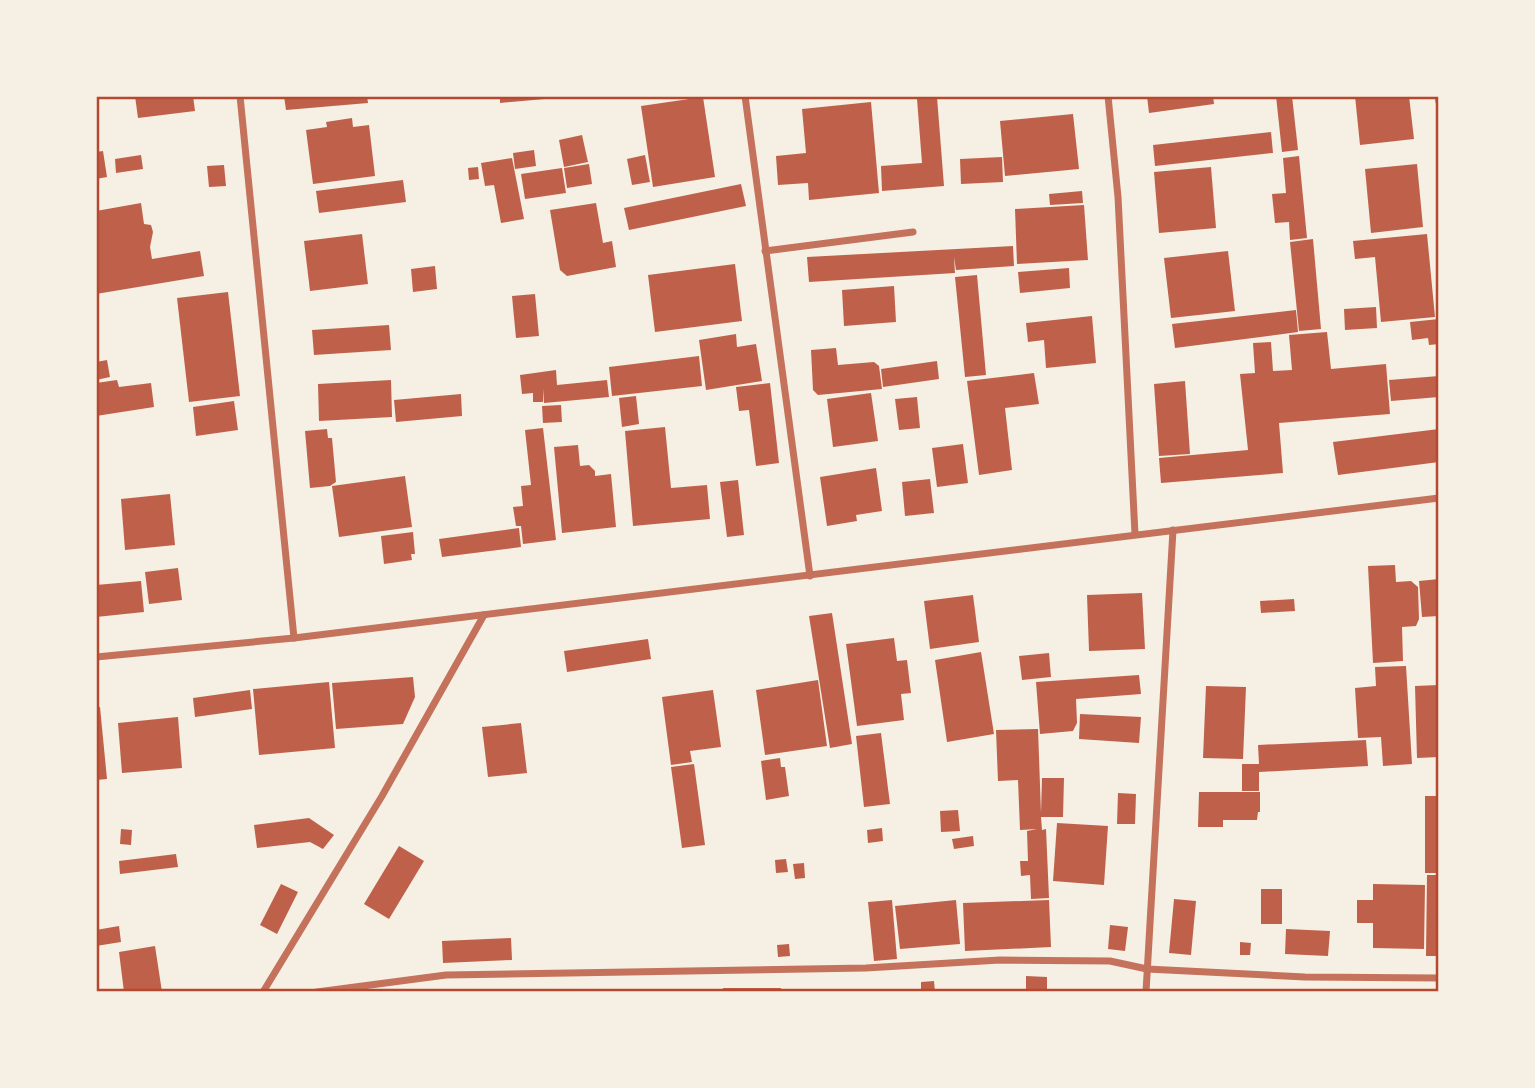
<svg xmlns="http://www.w3.org/2000/svg" width="1535" height="1088" font-family="'Roboto Condensed',sans-serif">
<style>
.building{fill:#bf614a}
.lines{fill:none;stroke-linecap:round;stroke-linejoin:round}
.minor{stroke:#c5725c;stroke-width:7}
.neatline{fill:none;stroke:#b5482f;stroke-width:2.5}
</style>
<rect width="100%" height="100%" fill="#f6efe4"/>
<!-- building -->
<g class="building">
<polygon points="135,96 193,96 195,111 138,118"/>
<polygon points="284,96 367,96 368,103 286,110"/>
<polygon points="500,96 545,96 545,99 500,103"/>
<polygon points="1147,96 1213,96 1214,104 1149,113"/>
<polygon points="1276,96 1292,96 1298,150 1282,152"/>
<polygon points="1355,96 1409,96 1414,139 1360,145"/>
<polygon points="703,97 715,177 653,187 641,106"/>
<polygon points="937,97 944,186 882,191 881,166 922,163 917,99"/>
<polygon points="871,102 879,193 809,200 808,183 778,185 776,156 806,153 802,109"/>
<polygon points="1073,114 1079,169 1005,176 1000,121"/>
<polygon points="352,118 353,127 369,125 375,176 313,184 306,130 327,127 326,122"/>
<polygon points="1271,132 1273,153 1155,166 1153,145"/>
<polygon points="582,135 588,162 564,167 559,140"/>
<polygon points="534,150 536,166 515,169 513,153"/>
<polygon points="103,151 107,177 96,179 96,152"/>
<polygon points="141,155 143,169 116,173 115,159"/>
<polygon points="645,155 650,182 632,185 627,159"/>
<polygon points="1299,156 1307,238 1290,240 1289,222 1275,223 1272,194 1286,193 1283,158"/>
<polygon points="1002,157 1003,182 961,184 960,159"/>
<polygon points="512,158 524,219 501,223 494,185 485,186 481,163"/>
<polygon points="589,164 592,184 567,188 564,168"/>
<polygon points="1417,164 1423,227 1371,233 1365,169"/>
<polygon points="224,165 226,186 209,187 207,166"/>
<polygon points="478,167 479,179 469,180 468,168"/>
<polygon points="1211,167 1216,228 1159,233 1154,172"/>
<polygon points="562,168 566,193 525,199 521,174"/>
<polygon points="403,180 406,202 319,213 316,191"/>
<polygon points="741,184 746,206 629,230 624,208"/>
<polygon points="1082,191 1083,203 1050,205 1049,194"/>
<polygon points="141,203 144,224 151,225 153,232 150,247 152,259 200,251 204,276 96,294 96,211"/>
<polygon points="596,203 603,243 612,241 616,267 567,276 560,270 550,210"/>
<polygon points="1084,205 1088,260 1017,264 1015,209"/>
<polygon points="362,234 368,284 310,291 304,241"/>
<polygon points="1427,234 1435,317 1381,322 1375,257 1355,259 1353,241"/>
<polygon points="1313,239 1321,329 1299,331 1290,242"/>
<polygon points="1013,246 1014,266 956,270 954,257 955,273 809,282 807,257"/>
<polygon points="1228,251 1235,311 1171,318 1164,258"/>
<polygon points="735,264 742,321 655,332 648,275"/>
<polygon points="435,266 437,289 413,292 411,269"/>
<polygon points="1069,268 1070,288 1020,293 1018,272"/>
<polygon points="977,275 986,375 965,377 955,277"/>
<polygon points="894,286 896,322 844,326 842,290"/>
<polygon points="228,292 240,396 189,402 177,298"/>
<polygon points="535,294 539,336 516,338 512,296"/>
<polygon points="1376,307 1377,328 1345,330 1344,309"/>
<polygon points="1296,310 1298,332 1175,348 1172,324"/>
<polygon points="1092,316 1096,363 1046,368 1044,340 1028,342 1026,323"/>
<polygon points="1439,319 1439,344 1429,345 1428,338 1412,340 1410,322"/>
<polygon points="389,325 391,350 314,355 312,330"/>
<polygon points="1327,332 1331,369 1386,364 1390,414 1279,423 1283,473 1161,483 1159,458 1248,450 1240,374 1255,373 1253,343 1271,342 1273,371 1292,370 1289,335"/>
<polygon points="736,334 737,347 756,344 762,381 706,390 699,340"/>
<polygon points="836,348 838,365 874,362 879,366 882,389 818,395 813,390 811,350"/>
<polygon points="699,356 702,386 612,396 609,367"/>
<polygon points="107,360 110,377 96,380 96,362"/>
<polygon points="937,361 939,379 883,387 881,369"/>
<polygon points="556,370 557,385 607,380 609,397 544,403 543,389 543,402 533,402 533,393 522,394 520,375"/>
<polygon points="1034,373 1039,404 1005,408 1012,470 979,475 967,381"/>
<polygon points="1439,376 1439,397 1391,401 1389,380"/>
<polygon points="117,380 119,387 151,383 154,407 96,416 96,383"/>
<polygon points="391,380 392,417 319,421 318,384"/>
<polygon points="1185,381 1190,454 1159,456 1154,384"/>
<polygon points="770,383 779,463 756,466 749,410 739,411 736,387"/>
<polygon points="871,393 878,441 833,447 827,399"/>
<polygon points="461,394 462,416 396,422 394,400"/>
<polygon points="636,396 639,424 622,427 619,398"/>
<polygon points="917,397 920,428 899,430 895,399"/>
<polygon points="234,401 238,430 196,436 193,407"/>
<polygon points="561,405 562,422 543,423 542,406"/>
<polygon points="665,427 671,488 707,485 710,519 633,526 625,431"/>
<polygon points="543,428 556,540 523,544 521,526 516,526 513,507 523,506 521,486 531,485 525,430"/>
<polygon points="327,429 328,438 332,438 336,482 330,486 310,488 305,431"/>
<polygon points="1439,429 1439,462 1338,475 1333,442"/>
<polygon points="963,444 968,483 937,487 932,448"/>
<polygon points="578,445 580,466 589,465 595,471 595,476 611,474 616,527 562,533 554,447"/>
<polygon points="876,468 882,511 856,515 857,521 827,526 820,477"/>
<polygon points="405,476 412,527 339,537 332,486"/>
<polygon points="930,479 934,513 905,516 902,482"/>
<polygon points="738,480 744,535 727,537 720,482"/>
<polygon points="170,494 175,545 125,550 121,499"/>
<polygon points="519,528 521,547 442,557 439,539"/>
<polygon points="413,532 415,554 411,554 412,560 384,564 381,536"/>
<polygon points="1395,565 1396,582 1411,581 1418,587 1419,619 1416,626 1402,627 1403,661 1373,663 1368,566"/>
<polygon points="178,568 182,600 149,604 145,572"/>
<polygon points="1439,579 1439,616 1422,617 1419,581"/>
<polygon points="141,581 144,612 96,617 96,585"/>
<polygon points="1142,593 1145,649 1089,651 1087,595"/>
<polygon points="973,595 979,642 930,649 924,601"/>
<polygon points="1294,599 1295,611 1261,613 1260,601"/>
<polygon points="832,613 852,744 830,748 809,616"/>
<polygon points="894,638 897,661 907,660 911,693 901,694 904,720 857,726 846,644"/>
<polygon points="648,639 651,659 567,672 564,651"/>
<polygon points="981,652 994,734 947,742 935,660"/>
<polygon points="1049,653 1051,677 1022,680 1019,656"/>
<polygon points="1406,666 1412,764 1383,766 1381,737 1358,738 1355,688 1376,686 1375,667"/>
<polygon points="1139,675 1141,694 1076,699 1077,723 1073,731 1040,734 1036,682"/>
<polygon points="413,677 415,697 403,724 336,729 332,683"/>
<polygon points="818,680 827,746 765,755 756,690"/>
<polygon points="329,682 335,748 259,755 253,689"/>
<polygon points="1439,685 1439,757 1417,758 1415,686"/>
<polygon points="1206,686 1246,687 1243,759 1203,758"/>
<polygon points="250,690 252,709 195,717 193,698"/>
<polygon points="713,690 721,747 690,751 692,762 671,765 662,697"/>
<polygon points="100,707 107,779 96,780 96,708"/>
<polygon points="1080,714 1141,717 1139,743 1079,739"/>
<polygon points="178,717 182,768 122,773 118,723"/>
<polygon points="521,723 527,773 488,777 482,727"/>
<polygon points="1038,729 1041,813 1042,778 1064,778 1063,817 1041,817 1042,830 1046,829 1049,898 1031,899 1030,875 1021,876 1020,861 1028,861 1027,831 1037,829 1020,830 1018,780 998,781 996,730"/>
<polygon points="881,733 890,804 864,807 856,736"/>
<polygon points="1366,740 1368,766 1259,772 1259,791 1242,791 1242,764 1259,764 1258,745"/>
<polygon points="780,758 781,767 785,767 789,796 766,800 761,761"/>
<polygon points="694,764 705,845 682,848 671,767"/>
<polygon points="1199,792 1260,792 1260,812 1258,812 1257,820 1223,820 1223,827 1198,827"/>
<polygon points="1118,793 1136,794 1135,824 1117,824"/>
<rect x="1425" y="796" width="14" height="77"/>
<polygon points="958,810 960,831 941,832 940,811"/>
<polygon points="309,818 334,835 323,849 310,842 257,848 254,825"/>
<polygon points="1057,823 1108,826 1104,885 1053,881"/>
<polygon points="882,828 883,841 868,843 867,830"/>
<polygon points="121,829 132,830 131,845 120,844"/>
<polygon points="973,836 974,846 954,849 952,839"/>
<polygon points="399,846 424,861 389,919 364,904"/>
<polygon points="176,854 178,867 120,874 119,861"/>
<polygon points="786,859 788,872 776,873 775,860"/>
<polygon points="804,863 805,878 795,879 793,864"/>
<polygon points="1427,875 1439,875 1439,956 1426,956"/>
<polygon points="281,884 298,892 277,934 260,925"/>
<polygon points="1373,884 1425,885 1424,949 1373,948 1373,923 1357,923 1357,900 1373,900"/>
<rect x="1261" y="889" width="21" height="35"/>
<polygon points="1174,899 1196,901 1191,955 1169,953"/>
<polygon points="892,900 897,959 874,961 868,902"/>
<polygon points="956,900 960,944 900,949 895,906"/>
<polygon points="1049,900 1051,947 965,951 963,903"/>
<polygon points="1110,925 1128,927 1125,951 1108,949"/>
<polygon points="119,926 121,942 96,946 96,930"/>
<polygon points="1286,929 1330,931 1328,956 1285,954"/>
<polygon points="511,938 512,960 443,963 442,941"/>
<polygon points="1240,942 1251,943 1250,955 1240,955"/>
<polygon points="789,944 790,956 778,957 777,945"/>
<polygon points="155,946 162,992 124,992 119,952"/>
<polygon points="1026,976 1047,977 1047,992 1026,992"/>
<polygon points="934,981 935,992 921,992 921,982"/>
<rect x="723" y="988" width="58" height="4"/>
</g>
<g class="lines">
<!-- minor -->
<g class="minor">
<polyline points="240,96 294,638"/>
<polyline points="745,96 810,576"/>
<polyline points="1108,96 1118,197 1135,534"/>
<polyline points="1438,96 1439,102"/>
<polyline points="765,251 913,232"/>
<polyline points="96,657 294,638 1439,498"/>
<polyline points="263,992 382,796 484,615"/>
<polyline points="317,992 446,975 866,968 1000,960 1110,961 1147,969 1305,977 1439,978"/>
<polyline points="1146,992 1173,530"/>
</g>
</g>
<!-- border -->
<rect width="1535" height="1088" fill="none" stroke="#f6efe4" stroke-width="196"/>
<rect x="98" y="98" width="1339" height="892" class="neatline"/>
</svg>
